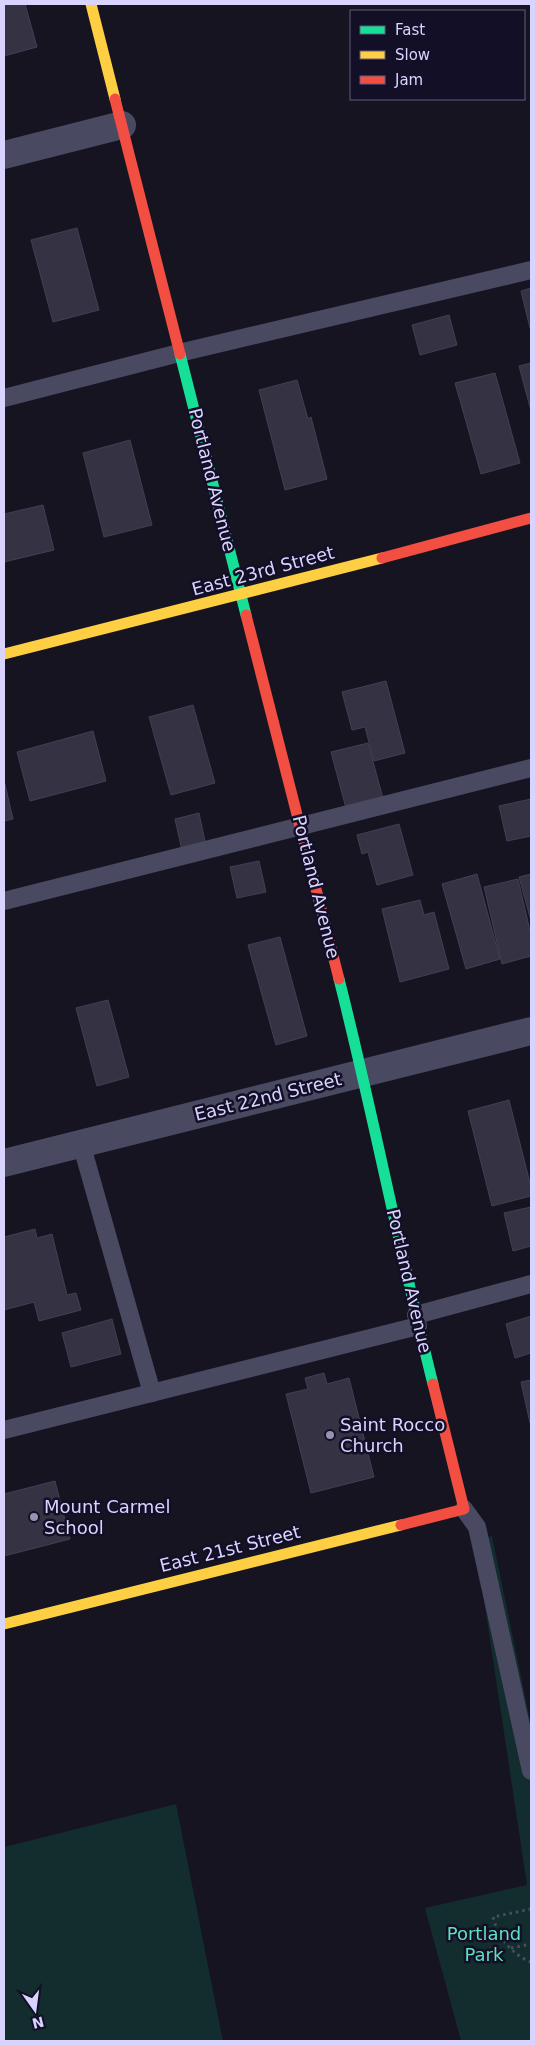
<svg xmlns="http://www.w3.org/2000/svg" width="535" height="2045" font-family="'DejaVu Sans',sans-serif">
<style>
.green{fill:#132c2d}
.building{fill:#343243;stroke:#433f54}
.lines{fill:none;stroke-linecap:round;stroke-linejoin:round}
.path{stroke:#44505f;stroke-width:3;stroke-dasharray:2.5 4;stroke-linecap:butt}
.lane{stroke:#4a4962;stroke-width:18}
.street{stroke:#4a4962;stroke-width:28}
.fast{stroke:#16e098;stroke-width:11}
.slow{stroke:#ffcf43;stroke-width:11}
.jam{stroke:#f24e42;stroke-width:11}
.poi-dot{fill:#9591b1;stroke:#130f26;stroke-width:2}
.labels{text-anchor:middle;stroke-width:5;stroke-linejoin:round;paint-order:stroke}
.street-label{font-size:18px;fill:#d9d4ff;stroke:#130f26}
.poi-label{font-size:18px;fill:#d9d4ff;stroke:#130f26;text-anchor:start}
.park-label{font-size:18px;fill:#5fe0c0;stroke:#130f26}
</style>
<rect width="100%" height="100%" fill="#161421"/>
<!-- green -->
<g class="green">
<polygon points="492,1536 531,1725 531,2041 461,2041 425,1908 527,1885 475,1540"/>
<polygon points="176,1804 223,2041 4,2041 4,1847"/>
</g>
<!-- building -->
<g class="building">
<polygon points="4,4 25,4 37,47 4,56"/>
<polygon points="77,228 99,310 53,322 31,240"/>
<polygon points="531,288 531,328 530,328 521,291"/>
<polygon points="449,315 457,345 420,355 412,325"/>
<polygon points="531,363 531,411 519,366"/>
<polygon points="495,373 520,463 481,474 455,383"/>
<polygon points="297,380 308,419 311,417 327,479 285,490 259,390"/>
<polygon points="130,440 152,525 104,537 83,453"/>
<polygon points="43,505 54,550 4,562 4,514"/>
<polygon points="386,681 405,753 374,761 365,727 352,730 342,692"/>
<polygon points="193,705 215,783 171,795 149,717"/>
<polygon points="93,731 106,781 30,801 17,752"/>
<polygon points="368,743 384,802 347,812 331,752"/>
<polygon points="4,780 13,819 4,821"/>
<polygon points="531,799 531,836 507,841 499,806"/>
<polygon points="199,813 206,846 182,851 175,819"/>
<polygon points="399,824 413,875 377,885 368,852 362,854 357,835"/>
<polygon points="259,861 266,892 237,898 230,867"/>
<polygon points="477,874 500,959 466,969 442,884"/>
<polygon points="531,874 531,921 519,877"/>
<polygon points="518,879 531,935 531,956 502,964 484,887"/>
<polygon points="420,900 424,915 434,912 449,969 400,982 382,909"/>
<polygon points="280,937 307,1036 276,1045 248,945"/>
<polygon points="108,1000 129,1077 97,1086 76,1008"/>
<polygon points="509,1100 531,1187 531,1196 492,1206 468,1111"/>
<polygon points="531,1207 531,1246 513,1251 504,1213"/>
<polygon points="35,1229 37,1238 52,1234 67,1295 76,1293 81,1310 39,1321 34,1302 4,1310 4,1237"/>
<polygon points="531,1316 531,1353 515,1358 506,1324"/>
<polygon points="112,1319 121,1354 71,1367 62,1333"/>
<polygon points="324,1373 327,1384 349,1378 374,1477 311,1493 286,1394 308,1389 305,1378"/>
<polygon points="531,1380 531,1422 530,1423 521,1382"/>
<polygon points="55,1481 70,1539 4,1556 4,1494"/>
</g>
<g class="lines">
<!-- path -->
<g class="path">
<path d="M 531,1909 L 493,1917 C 498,1937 511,1954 531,1962"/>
<polyline points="511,1948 531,1944"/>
</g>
<!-- lane -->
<g class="lane">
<polyline points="4,398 179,353 531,270"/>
<polyline points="4,901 531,768"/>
<polyline points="81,1143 152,1393"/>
<polyline points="416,1315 531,1284"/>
<polyline points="4,1430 418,1326"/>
<polyline points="464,1509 477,1527 531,1771"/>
</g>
<!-- street -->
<g class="street">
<polyline points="4,155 122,125"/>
<polyline points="4,1163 531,1031"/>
</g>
<!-- fast -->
<g class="fast">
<polyline points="180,354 246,615"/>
<path d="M 339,979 C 373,1113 399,1249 433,1384"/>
</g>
<!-- slow -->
<g class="slow">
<polyline points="91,4 115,99"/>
<polyline points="4,654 382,558"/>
<polyline points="4,1624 401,1525"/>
</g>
<!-- jam -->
<g class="jam">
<polyline points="115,99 180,354"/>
<polyline points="382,558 531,518"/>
<polyline points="246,615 339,979"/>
<polyline points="401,1525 464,1509 433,1384"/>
</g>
</g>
<!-- markers -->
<g class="poi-dot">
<circle cx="330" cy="1435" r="5"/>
<circle cx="34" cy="1517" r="5"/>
</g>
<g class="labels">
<!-- street labels -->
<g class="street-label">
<text transform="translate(212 480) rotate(76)" y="6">Portland Avenue</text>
<text transform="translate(263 571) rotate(-15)" y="6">East 23rd Street</text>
<text transform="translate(316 887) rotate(76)" y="6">Portland Avenue</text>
<text transform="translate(268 1097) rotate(-14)" y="6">East 22nd Street</text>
<text transform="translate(409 1281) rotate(77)" y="6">Portland Avenue</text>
<text transform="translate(230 1549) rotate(-14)" y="6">East 21st Street</text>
</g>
<!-- poi labels -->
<g class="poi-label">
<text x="340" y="1431">Saint Rocco<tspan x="340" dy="21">Church</tspan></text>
<text x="44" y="1513">Mount Carmel<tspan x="44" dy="21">School</tspan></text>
</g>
<!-- park labels -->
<g class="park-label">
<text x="484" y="1940">Portland<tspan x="484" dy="21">Park</tspan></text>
</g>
</g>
<!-- border -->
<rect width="535" height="2045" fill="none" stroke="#d9d4ff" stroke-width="10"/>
<!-- legend -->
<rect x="350" y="10" width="175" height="90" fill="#130f26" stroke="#625e7d"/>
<rect x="360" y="26" width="25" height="8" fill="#16e098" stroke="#625e7d"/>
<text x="395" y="35" font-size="15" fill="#d9d4ff">Fast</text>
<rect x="360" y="51" width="25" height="8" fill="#ffcf43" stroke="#625e7d"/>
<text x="395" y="60" font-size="15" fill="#d9d4ff">Slow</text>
<rect x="360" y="76" width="25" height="8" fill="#f24e42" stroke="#625e7d"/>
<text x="395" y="85" font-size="15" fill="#d9d4ff">Jam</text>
<!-- north arrow -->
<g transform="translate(35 2010) rotate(166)" stroke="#130f26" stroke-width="4" paint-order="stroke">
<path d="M0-4L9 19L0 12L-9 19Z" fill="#d9d4ff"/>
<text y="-8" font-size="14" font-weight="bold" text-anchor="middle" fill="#d9d4ff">N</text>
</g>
</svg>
